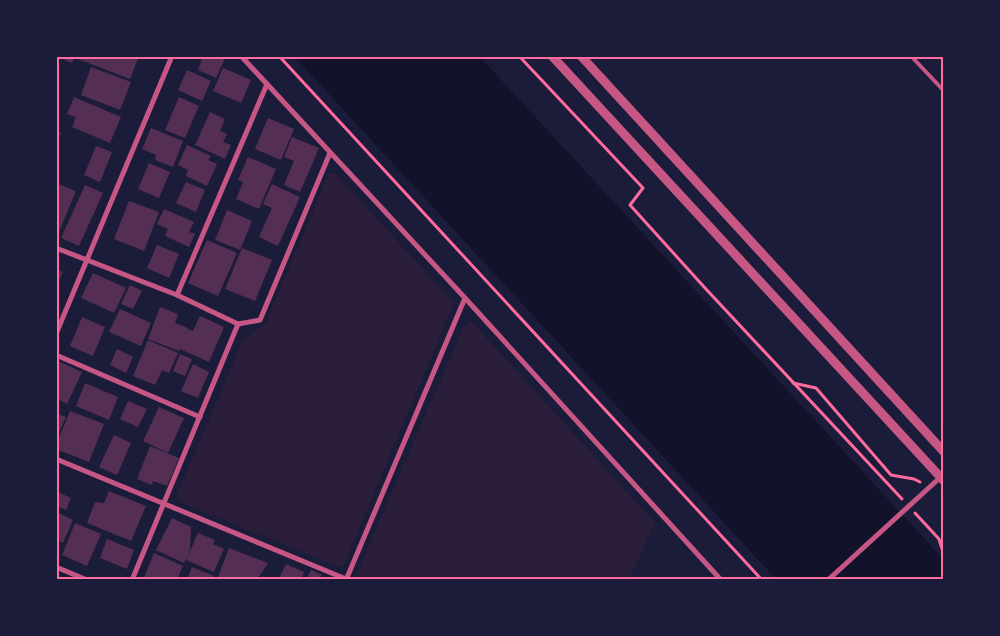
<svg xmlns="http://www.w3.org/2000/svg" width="1000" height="636" font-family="'Noto Sans',sans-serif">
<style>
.green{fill:#2a1e3b}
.water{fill:#12122b}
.building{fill:#542f53}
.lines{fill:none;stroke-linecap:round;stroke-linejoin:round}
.path{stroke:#ff6b9d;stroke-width:3}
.service{stroke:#c65784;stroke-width:4}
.minor{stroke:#c65784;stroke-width:5}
.tertiary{stroke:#c65784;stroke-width:9}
.neatline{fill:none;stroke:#ff6b9d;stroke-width:2}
</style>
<rect width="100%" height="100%" fill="#1b1b3a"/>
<!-- green -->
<g class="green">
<polygon points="329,173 335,173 454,303 343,567 334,565 182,503 177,494 243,340 266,323"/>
<polygon points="471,321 655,523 629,580 354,580 463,328"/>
</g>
<!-- water -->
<polygon class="water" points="294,56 479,56 944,560 944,580 777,580"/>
<!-- building -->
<g class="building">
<polygon points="56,56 75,56 72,63"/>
<polygon points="79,56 139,56 130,79 78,59"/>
<polygon points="203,56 226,56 216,78 198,70"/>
<polygon points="91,67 131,82 120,110 81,95"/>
<polygon points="223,68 251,80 241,103 213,91"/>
<polygon points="187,70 211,81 202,101 178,90"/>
<polygon points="74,97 121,117 110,143 72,127 76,117 67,114"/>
<polygon points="179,97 199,106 185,138 165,130"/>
<polygon points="210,112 225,119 220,131 227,134 223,142 231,145 225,159 195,145"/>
<polygon points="268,118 294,129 281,160 255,149"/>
<polygon points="151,128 183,141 173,167 155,160 156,155 142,149"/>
<polygon points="56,131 61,133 56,142"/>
<polygon points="292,137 319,148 300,192 284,185 294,161 284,157"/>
<polygon points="187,145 211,156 208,160 217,164 207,186 186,176 188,170 178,165"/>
<polygon points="96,146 112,152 100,182 84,175"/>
<polygon points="248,157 276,169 259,209 236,199 243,182 238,180"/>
<polygon points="149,163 170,172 159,198 138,189"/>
<polygon points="186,182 205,190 196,212 176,203"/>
<polygon points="56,183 76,191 56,239"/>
<polygon points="272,184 300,197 278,246 259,237 272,208 263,204"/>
<polygon points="85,185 103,193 79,246 61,238"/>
<polygon points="129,201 159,212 144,251 114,239"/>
<polygon points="164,209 194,222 189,232 195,234 189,247 165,236 168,229 157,224"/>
<polygon points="227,210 252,221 240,250 215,240"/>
<polygon points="207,240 237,253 218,296 188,283"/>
<polygon points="157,245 179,254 169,278 147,268"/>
<polygon points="242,248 272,260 255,301 225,289"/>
<polygon points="56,269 63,272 56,287"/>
<polygon points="93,273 126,288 114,313 81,298"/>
<polygon points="130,285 142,291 133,309 121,304"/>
<polygon points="160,307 178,314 175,323 188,328 185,335 188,329 193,331 200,316 224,327 209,362 180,349 179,351 148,339"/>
<polygon points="120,309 151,323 141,346 109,332"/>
<polygon points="82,317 105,327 93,356 70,346"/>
<polygon points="148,340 178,353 169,373 162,370 155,385 133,376"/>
<polygon points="117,349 133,357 126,373 110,365"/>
<polygon points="180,354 192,359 185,376 173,371"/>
<polygon points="56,360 82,372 67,404 56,398"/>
<polygon points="193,364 209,372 198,398 181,391"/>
<polygon points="85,383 118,397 109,420 76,406"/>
<polygon points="128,401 147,409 138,427 120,419"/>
<polygon points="159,407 184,418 168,453 143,441"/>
<polygon points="70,411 104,424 89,462 56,449 56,445"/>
<polygon points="56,413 66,417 56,439"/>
<polygon points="114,435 131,443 117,475 99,467"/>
<polygon points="150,446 179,458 167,486 153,481 152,485 137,479"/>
<polygon points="56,491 71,498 66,510 56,506"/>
<polygon points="109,491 146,506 131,541 87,523 95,502 104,503"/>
<polygon points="56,512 73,520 63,543 56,539"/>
<polygon points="172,518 191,527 190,550 184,563 156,550"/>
<polygon points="75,523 101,534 87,566 62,555"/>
<polygon points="198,533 215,540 213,544 224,549 214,572 186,560"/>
<polygon points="107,539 134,550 127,569 100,558"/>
<polygon points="229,548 268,563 257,580 225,580 218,577"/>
<polygon points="154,553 183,566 177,580 143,580"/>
<polygon points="286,564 304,572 301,580 278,580"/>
<polygon points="192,567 214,576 212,580 187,580"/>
<polygon points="311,570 322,575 319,580 306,580"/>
<polygon points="262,576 272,580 261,580"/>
</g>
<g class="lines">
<!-- path -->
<g class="path">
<polyline points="279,56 762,580"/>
<polyline points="519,56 643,188 630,205 705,288 902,499"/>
<polyline points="793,383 816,388 891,475 914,479 920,482"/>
<polyline points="915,513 939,539 944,555"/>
</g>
<!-- service -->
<polyline class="service" points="911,56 944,91"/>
<!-- minor -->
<g class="minor">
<polyline points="241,56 465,298 721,580"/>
<polyline points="56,248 177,295 238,324 260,320 330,153"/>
<polyline points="177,295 267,84"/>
<polyline points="56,334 172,56"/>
<polyline points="56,355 200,417"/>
<polyline points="56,459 346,579"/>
<polyline points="56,567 87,580"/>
<polyline points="132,580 238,324"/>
<polyline points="346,580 465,298"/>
<polyline points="828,580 944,474"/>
</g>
<!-- tertiary -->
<g class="tertiary">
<polyline points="552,56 944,481"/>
<polyline points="581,56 944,452"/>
</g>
</g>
<!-- border -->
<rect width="1000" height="636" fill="none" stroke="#1b1b3a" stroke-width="115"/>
<rect x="58" y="58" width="884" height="520" class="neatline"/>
</svg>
